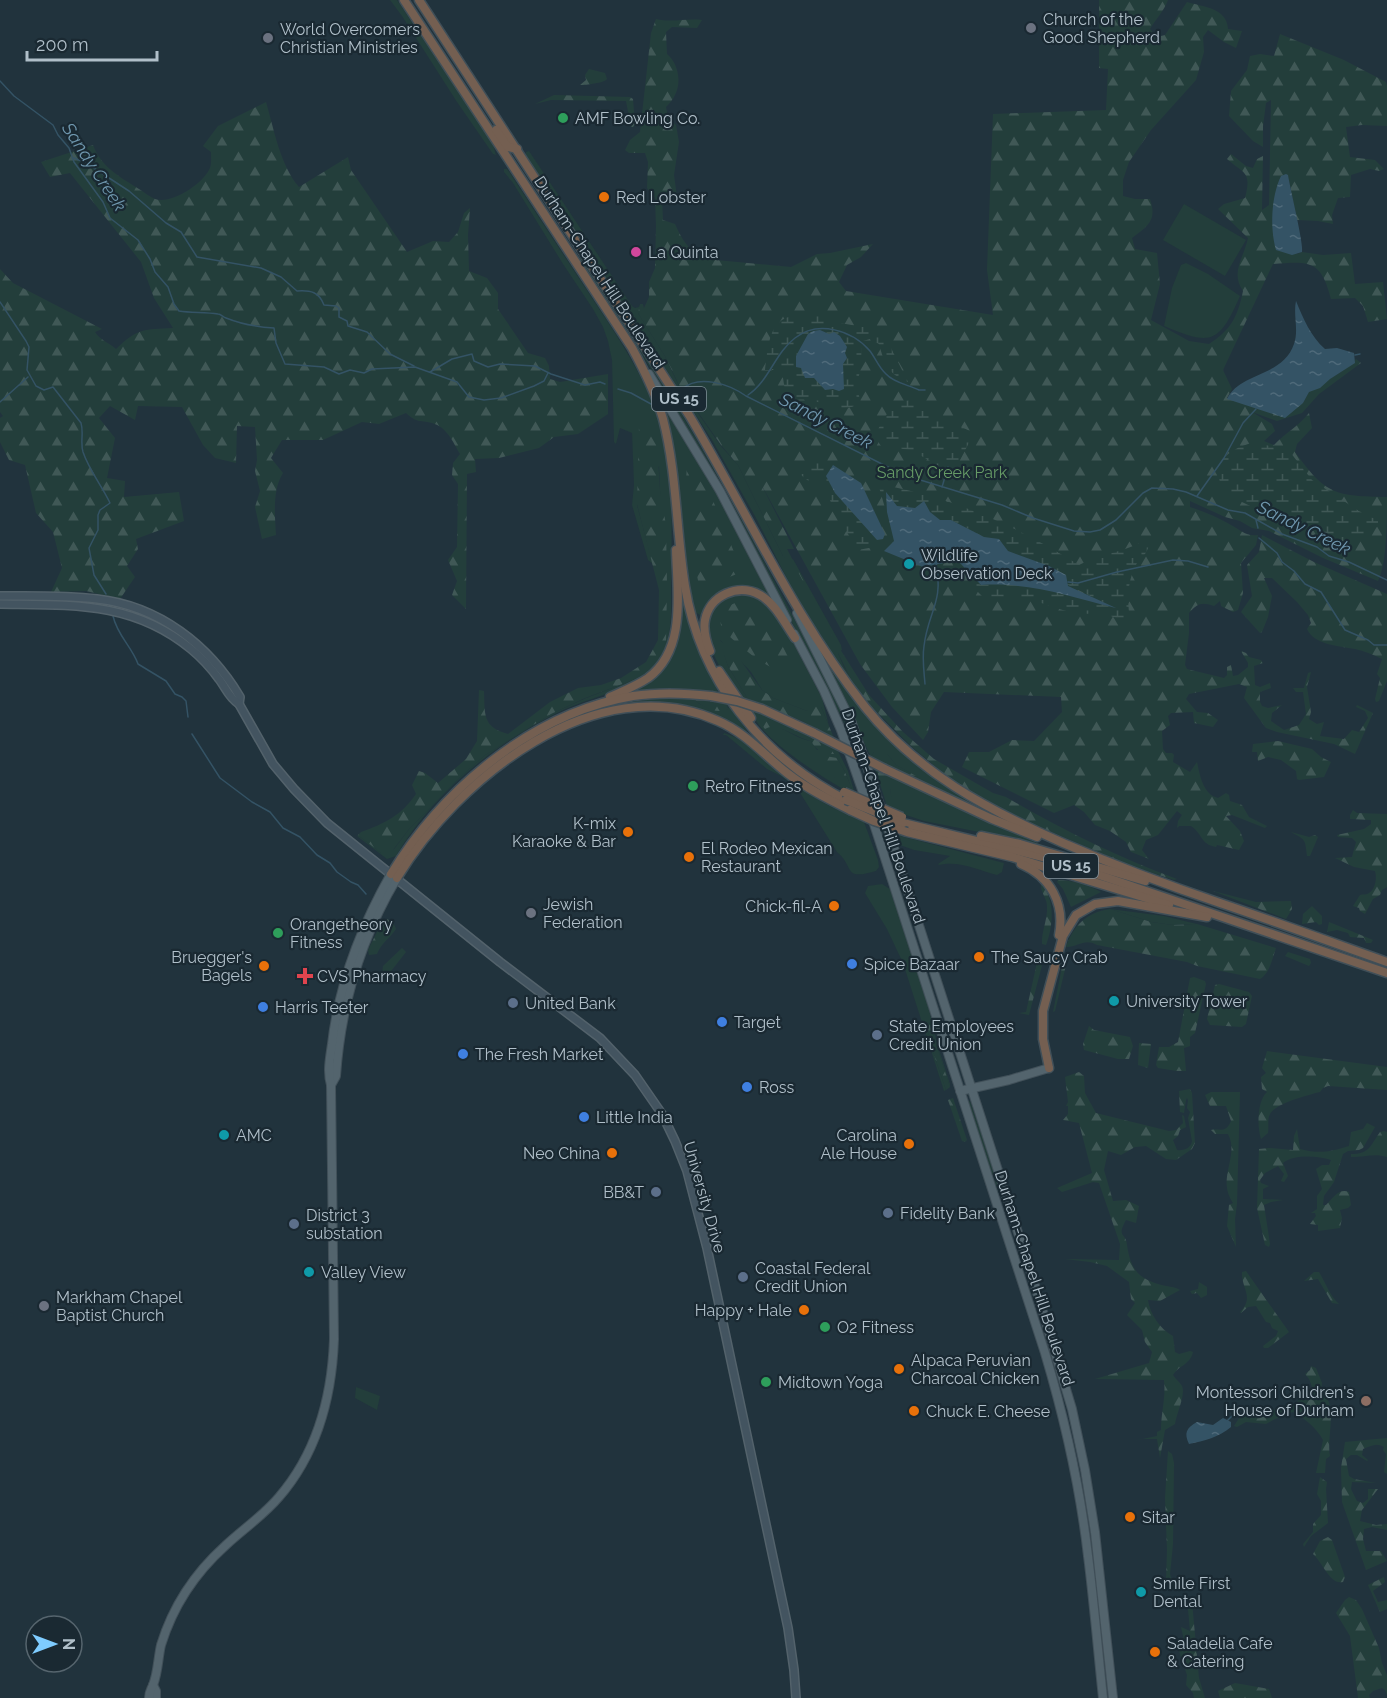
<svg xmlns="http://www.w3.org/2000/svg" width="1387" height="1698" font-family="Raleway,sans-serif">
<style>
.green{fill:#233e3b}
.forest{fill:url(#forest-firs)}
.wetland{fill:url(#wetland-marsh)}
.water{fill:url(#water-ripples)}
.lines{fill:none;stroke-linecap:round;stroke-linejoin:round}
.stream{stroke:#345365;stroke-width:1.5}
.secondary-casing{stroke:#53626b;stroke-width:10}
.primary-casing{stroke:#415059;stroke-width:10}
.highway-casing{stroke:#404f58;stroke-width:11}
.secondary{stroke:#435460;stroke-width:7}
.primary{stroke:#53646d;stroke-width:8}
.highway{stroke:#745f51;stroke-width:8}
.highway-bridge-casing{stroke:#404f58;stroke-width:11;stroke-linecap:butt}
.highway-bridge{stroke:#745f51;stroke-width:8}
.worship-dot{fill:#6b7280;stroke:#1a2932;stroke-width:2}
.leisure-dot{fill:#2e9e5b;stroke:#1a2932;stroke-width:2}
.food-dot{fill:#e8710a;stroke:#1a2932;stroke-width:2}
.hotel-dot{fill:#d1479c;stroke:#1a2932;stroke-width:2}
.culture-dot{fill:#0f9aa8;stroke:#1a2932;stroke-width:2}
.shop-dot{fill:#3f7fe0;stroke:#1a2932;stroke-width:2}
.health-dot{fill:#e0444e;stroke:#1a2932;stroke-width:2}
.service-dot{fill:#5c6f8a;stroke:#1a2932;stroke-width:2}
.education-dot{fill:#8d6e63;stroke:#1a2932;stroke-width:2}
.labels{text-anchor:middle;stroke-width:4.5;stroke-linejoin:round;paint-order:stroke}
.shield{fill:#1a2932;stroke:#83929c;stroke-width:1.5}
.shield-label{font-size:15px;font-weight:bold;fill:#b0bfc9}
.poi-label{font-size:16px;fill:#b0bfc9;stroke:#1a2932;text-anchor:start}
.street-label{font-size:16px;fill:#b0bfc9;stroke:#1a2932}
.park-label{font-size:16px;fill:#669b66;stroke:#1a2932}
.water-label{font-size:18px;font-style:italic;fill:#6f97ae;stroke:#1a2932}
</style>
<defs>
<pattern id="forest-firs" width="22" height="20" patternUnits="userSpaceOnUse" patternTransform="scale(1.5)"><rect width="22" height="20" fill="#233e3b"/><path d="M5 1l3.5 6h-7zM16 11l3.5 6h-7z" fill="#405856"/></pattern>
<pattern id="wetland-marsh" width="20" height="14" patternUnits="userSpaceOnUse" patternTransform="scale(1.5)"><rect width="20" height="14" fill="#233e3b"/><path d="M1 5h8M5 5V1M11 12h8M15 12V8" fill="none" stroke="#405856"/></pattern>
<pattern id="water-ripples" width="26" height="14" patternUnits="userSpaceOnUse" patternTransform="scale(1.5)"><rect width="26" height="14" fill="#345365"/><path d="M2 4q2-2 4 0t4 0M15 11q2-2 4 0t4 0" fill="none" stroke="#4f6a7a"/></pattern>
</defs>
<rect width="100%" height="100%" fill="#21333d"/>
<!-- green -->
<g class="green">
<polygon points="390,0 397,0 493,144 496,155 493,154 457,102 402,16"/>
<polygon points="529,151 632,306 635,308 639,307 640,304 643,304 644,308 638,313 665,356 679,386 721,446 738,465 783,556 790,560 793,559 841,645 842,650 838,653 844,667 854,683 849,681 804,612 756,518 712,440 526,156 526,152"/>
<path d="M 504,169 L 507,169 L 510,173 C 537,215 565,257 592,298 C 618,337 646,378 659,422 C 674,474 672,530 671,584 C 671,618 675,652 644,675 C 620,693 588,698 561,711 C 495,743 433,793 396,856 L 387,859 L 357,836 L 358,835 L 381,853 L 394,849 L 409,829 L 461,776 L 485,755 L 551,714 L 586,698 L 633,680 L 666,642 L 659,466 L 637,505 L 653,564 L 648,560 L 632,505 L 634,485 L 632,433 L 620,428 L 616,444 L 614,442 L 612,360 L 608,341 L 603,327 L 593,309 L 563,264 L 513,183 L 504,172 Z"/>
<polygon points="1184,204 1246,240 1225,276 1163,240"/>
<path d="M 577,255 C 591,265 613,306 624,322 C 702,440 766,565 831,689 L 848,727 L 849,732 L 737,517 L 666,392 Z"/>
<path d="M 1186,263 L 1208,274 L 1240,296 C 1219,344 1211,346 1164,326 L 1172,288 L 1181,265 Z"/>
<path d="M 667,413 L 705,471 L 772,598 L 769,599 L 726,591 L 703,622 L 700,615 L 695,612 C 681,548 684,481 666,418 Z"/>
<path d="M 740,592 L 763,599 L 784,625 L 822,698 L 829,726 L 821,707 L 807,711 L 773,698 L 762,690 L 751,672 L 720,640 L 728,666 L 748,699 L 739,697 C 723,672 690,629 718,602 C 723,597 734,595 740,592 Z"/>
<polygon points="679,597 683,597 696,642 718,692 673,689 636,691 636,688 663,666"/>
<polygon points="830,665 907,755 950,790 981,808 980,810 885,765 883,763 902,773 926,782 896,765 888,755 874,752 871,757 828,666"/>
<path d="M 663,698 L 694,699 C 703,708 715,712 728,709 L 729,706 L 747,731 L 745,733 C 703,709 677,701 628,705 L 628,702 Z"/>
<path d="M 754,717 C 764,723 768,723 778,727 C 789,731 798,739 811,741 L 817,750 L 837,749 L 848,771 L 855,794 L 850,792 L 852,789 L 844,770 L 837,758 L 822,759 L 843,789 C 819,775 765,741 754,717 Z"/>
<path d="M 724,733 C 753,741 777,771 802,789 C 821,803 842,812 864,822 L 878,860 L 879,867 L 876,871 C 842,881 855,867 837,852 L 797,788 L 781,776 L 767,769 L 726,735 L 723,735 Z"/>
<polygon points="888,774 1046,847 1068,855 999,836 924,821 900,813 891,796"/>
<path d="M 897,835 L 1004,863 L 1002,872 L 997,875 C 979,870 958,860 939,865 L 938,864 L 950,856 L 914,850 L 897,844 Z"/>
<polygon points="882,884 890,889 929,1009 937,1044 950,1084 950,1087 929,1022 927,1024 931,1046 946,1090 944,1091 903,963 887,929 865,893 868,886"/>
<polygon points="1110,909 1164,916 1197,924 1172,925 1151,922"/>
<polygon points="970,1101 1009,1214 1008,1215 981,1147 967,1102"/>
<polygon points="356,1387 380,1396 377,1410 355,1398"/>
</g>
<!-- forest -->
<g class="forest">
<path d="M 1099,0 L 1168,0 C 1164,11 1156,19 1150,29 L 1157,37 L 1165,35 L 1187,2 C 1204,7 1227,8 1228,29 L 1242,31 L 1236,48 L 1224,42 L 1208,30 L 1203,37 L 1204,52 L 1196,80 L 1151,130 L 1129,162 L 1123,180 L 1123,196 L 1135,199 L 1150,199 C 1157,220 1149,225 1132,238 L 1135,249 L 1157,253 L 1160,284 L 1151,320 L 1189,341 L 1209,344 C 1231,330 1238,316 1243,291 C 1230,272 1244,258 1248,238 L 1218,209 L 1224,204 L 1245,198 C 1252,171 1244,174 1227,159 L 1231,154 L 1246,166 L 1253,168 L 1257,159 L 1263,156 L 1262,210 L 1269,205 L 1271,100 L 1266,103 L 1263,126 L 1263,147 L 1253,141 L 1229,116 L 1231,91 L 1247,70 L 1250,56 L 1260,54 L 1274,56 L 1280,34 L 1344,60 L 1386,82 L 1387,86 L 1387,126 L 1362,125 L 1346,127 L 1350,157 L 1375,160 L 1384,169 L 1379,171 L 1370,169 L 1351,175 L 1350,197 L 1338,198 L 1332,215 L 1333,224 L 1318,221 L 1297,220 L 1288,176 L 1297,254 L 1302,252 L 1323,255 L 1351,253 L 1355,284 L 1383,282 L 1387,319 L 1368,322 L 1363,306 L 1355,298 L 1331,299 C 1321,260 1310,261 1273,264 L 1223,370 L 1232,389 L 1227,398 L 1303,403 L 1309,391 C 1320,389 1323,383 1331,378 C 1342,371 1346,370 1356,359 L 1361,363 L 1319,394 L 1302,413 L 1277,421 L 1252,412 L 1272,424 L 1275,431 L 1264,441 L 1274,445 C 1285,433 1299,426 1309,413 L 1312,428 L 1297,444 L 1295,452 C 1326,495 1335,496 1387,497 C 1387,520 1387,564 1378,581 L 1323,558 L 1269,531 L 1252,528 L 1240,521 L 1225,517 L 1190,501 L 1190,507 C 1203,511 1219,518 1231,525 C 1241,530 1246,537 1258,535 L 1256,545 L 1241,563 L 1243,593 L 1238,610 L 1233,612 L 1221,606 L 1220,601 L 1214,606 C 1201,602 1198,603 1189,613 L 1189,633 L 1185,665 L 1187,669 L 1224,678 L 1227,675 L 1227,667 L 1231,665 L 1233,676 L 1238,675 L 1248,667 L 1248,663 L 1241,651 L 1246,653 L 1249,657 L 1261,660 L 1263,663 L 1254,666 L 1255,685 L 1260,687 L 1270,683 L 1271,688 L 1260,692 L 1260,702 L 1262,706 L 1268,708 L 1282,705 L 1272,713 L 1271,721 L 1284,730 L 1299,725 L 1306,714 L 1303,692 L 1296,692 L 1293,688 L 1304,688 L 1308,673 L 1311,672 L 1307,687 L 1311,712 L 1309,719 L 1317,724 L 1324,722 L 1320,736 L 1344,739 L 1352,730 L 1359,732 L 1368,718 L 1365,711 L 1356,707 L 1357,705 L 1373,713 L 1355,754 L 1334,744 L 1277,732 L 1266,728 L 1244,698 L 1247,687 L 1239,684 L 1189,694 L 1186,699 L 1197,712 L 1208,713 L 1218,720 L 1213,727 L 1194,723 L 1193,712 L 1171,713 L 1168,716 L 1170,725 L 1162,731 L 1163,749 L 1166,753 L 1172,753 L 1174,755 L 1173,762 L 1190,772 L 1197,762 C 1200,776 1203,794 1218,798 L 1226,793 L 1229,795 L 1230,801 L 1242,805 L 1249,817 L 1267,826 L 1265,828 L 1232,815 L 1226,816 L 1240,831 L 1244,841 L 1239,850 L 1217,845 L 1216,847 C 1200,844 1203,834 1191,826 L 1179,826 L 1177,828 L 1178,821 L 1182,815 L 1177,811 L 1158,835 L 1146,840 L 1142,850 L 1149,859 L 1131,852 L 1126,842 L 1110,831 L 1095,825 L 1084,812 L 1074,805 L 1054,813 L 962,767 L 969,752 L 989,752 L 1012,740 L 1034,741 L 1062,712 L 1061,697 L 944,692 L 931,712 L 928,732 L 923,740 L 892,707 L 860,664 L 761,484 L 794,549 L 787,549 L 833,638 L 796,568 L 783,556 L 738,465 L 721,445 L 679,385 L 665,356 L 638,313 L 639,309 L 644,308 L 649,297 L 649,282 L 655,268 L 656,226 L 655,198 L 647,188 L 648,162 L 645,153 L 629,153 L 625,150 L 630,140 L 640,132 L 651,33 L 656,19 C 671,23 686,18 702,20 L 697,28 L 672,27 L 666,32 L 667,54 C 678,63 682,82 675,95 C 673,100 669,104 666,107 L 668,118 L 676,125 L 679,142 L 674,175 L 677,197 L 662,198 L 663,220 L 675,224 C 682,240 689,251 705,259 L 791,267 L 817,254 L 830,253 L 873,244 L 861,257 L 847,265 L 839,282 L 846,291 L 993,315 L 987,270 L 993,114 L 1106,110 L 1108,69 L 1099,68 Z"/>
<path d="M 589,69 L 605,73 L 607,79 C 604,83 586,85 580,85 L 586,80 L 585,75 Z"/>
<polygon points="554,95 630,97 633,99 635,124 633,127 631,127 626,101 551,100 535,104"/>
<path d="M 266,102 C 274,129 280,165 299,187 L 348,157 L 351,170 L 407,252 L 433,241 L 449,242 L 458,232 L 464,213 L 470,208 L 468,235 L 469,271 L 487,278 L 498,293 L 498,309 L 528,353 L 545,358 L 549,366 L 550,379 L 560,382 L 608,374 L 608,414 L 578,434 L 554,437 L 539,448 L 499,458 L 475,459 L 476,472 L 467,474 L 466,609 L 452,595 L 457,581 L 448,560 L 457,547 L 458,484 L 452,475 L 453,463 L 460,454 C 453,442 447,427 432,423 C 419,420 417,423 406,413 L 379,424 L 362,422 L 323,440 L 282,440 L 271,458 L 283,473 C 272,490 275,516 276,535 L 262,539 L 255,507 L 260,491 L 255,471 L 257,460 L 255,427 L 237,426 L 236,463 L 215,458 L 203,445 L 182,407 L 138,406 L 135,420 L 110,406 L 99,418 L 115,438 L 107,478 L 125,481 L 124,497 L 179,492 L 184,521 L 136,539 L 138,549 L 127,566 L 135,577 L 120,599 L 86,591 L 51,592 L 62,568 L 53,532 L 36,513 L 25,465 L 9,460 L 0,442 L 0,418 L 3,416 L 0,412 L 0,269 L 13,283 L 102,329 L 95,332 C 100,340 108,342 116,349 C 139,327 144,330 173,328 L 154,298 L 141,262 L 70,173 L 50,177 L 41,162 L 93,145 C 101,167 120,177 139,189 C 144,192 150,197 155,199 C 171,205 202,184 209,170 C 212,165 211,158 211,152 L 203,146 L 218,126 Z"/>
<path d="M 644,416 L 652,418 L 657,442 L 660,491 L 666,525 L 667,586 L 666,642 L 652,666 L 633,680 L 585,698 L 551,714 L 485,755 L 461,776 L 409,829 L 389,855 L 381,853 L 358,835 L 361,832 C 384,824 402,815 416,794 L 412,785 L 419,771 L 425,773 L 438,783 L 466,759 L 477,741 L 479,690 L 484,691 C 485,714 482,727 508,734 L 550,702 L 578,688 L 601,685 L 621,678 L 646,662 L 658,640 L 659,590 L 637,504 L 639,425 Z"/>
<path d="M 687,464 L 691,465 C 712,489 724,529 737,559 L 737,568 L 739,573 L 706,587 L 699,585 L 696,571 L 689,493 L 686,481 Z"/>
<path d="M 1262,535 L 1314,562 L 1387,594 L 1387,681 L 1379,701 L 1376,702 L 1375,699 L 1380,678 L 1377,674 L 1382,659 C 1374,655 1364,651 1355,649 C 1339,646 1314,645 1307,629 L 1311,623 L 1308,615 L 1297,602 L 1272,578 L 1264,578 L 1272,596 L 1268,617 L 1262,632 L 1260,633 L 1241,612 L 1252,596 L 1247,565 L 1259,552 Z"/>
<path d="M 735,603 L 748,607 L 758,607 L 775,631 L 792,665 L 793,670 C 773,678 739,644 723,631 C 717,618 722,608 735,603 Z"/>
<polygon points="719,640 733,650 762,690 773,698 807,711 813,706 821,707 834,738 802,721 748,699 728,666"/>
<path d="M 840,649 L 869,695 L 903,732 L 934,759 L 993,793 L 1006,797 C 1061,829 1117,857 1177,879 L 1174,880 L 1131,866 L 1035,825 L 980,798 L 949,778 L 912,747 L 871,706 L 853,683 L 838,653 Z"/>
<path d="M 694,699 L 727,704 L 728,709 C 717,715 702,707 694,699 Z"/>
<path d="M 749,709 L 778,720 L 837,749 L 838,754 C 824,754 818,753 811,741 C 797,738 776,721 765,729 Z"/>
<polygon points="1278,741 1312,749 1321,757 1331,762 1324,777 1299,780 1297,779 1296,771 1281,760 1268,757 1258,761 1257,752 1252,752 1253,744"/>
<polygon points="882,751 888,755 896,765 927,782 926,784 871,757 874,752"/>
<polygon points="825,756 837,758 844,770 852,789 850,792 841,787 821,759"/>
<path d="M 875,768 L 888,774 L 892,781 L 890,783 L 891,796 C 898,801 903,805 900,813 L 888,809 Z"/>
<path d="M 1353,810 L 1357,813 L 1387,814 L 1387,887 L 1382,890 L 1380,895 L 1373,899 L 1365,914 L 1360,911 L 1359,908 L 1353,906 L 1360,895 C 1363,894 1367,895 1369,893 C 1376,889 1377,877 1375,871 L 1354,867 L 1335,858 L 1352,857 L 1356,842 L 1352,838 L 1338,837 L 1337,835 L 1364,829 L 1371,824 L 1371,820 L 1350,819 L 1350,815 Z"/>
<path d="M 1291,832 L 1309,837 L 1315,835 L 1318,837 L 1310,856 L 1307,856 C 1305,839 1306,840 1291,832 Z"/>
<path d="M 1058,880 C 1072,880 1089,885 1101,892 L 1071,907 L 1063,889 L 1057,882 Z"/>
<path d="M 1041,884 C 1056,899 1053,928 1046,945 L 1042,944 C 1041,932 1048,919 1047,906 C 1047,898 1040,892 1041,884 Z"/>
<polygon points="1213,891 1256,902 1291,901 1292,909 1286,919"/>
<polygon points="1312,906 1322,916 1322,924 1319,925 1316,922 1302,924 1303,914"/>
<path d="M 1110,909 L 1151,922 L 1172,925 L 1197,924 L 1276,948 C 1272,959 1270,973 1260,979 L 1197,966 L 1187,962 L 1097,945 C 1084,938 1079,947 1066,947 C 1073,926 1087,912 1110,909 Z"/>
<path d="M 387,919 L 393,922 L 396,929 C 390,938 381,943 377,954 L 369,955 L 368,950 L 383,920 Z"/>
<polygon points="1329,922 1334,924 1373,940 1371,943 1366,943 1364,938 1350,937 1348,933 1337,930 1327,932"/>
<polygon points="402,948 406,952 388,975 382,975 383,966"/>
<polygon points="1288,952 1310,959 1311,963 1309,966 1285,956"/>
<polygon points="1037,953 1045,954 1029,1015 1019,1013 1026,1012 1036,967"/>
<polygon points="1064,957 1066,957 1067,961 1055,1011 1053,1012"/>
<polygon points="1194,977 1205,981 1206,984 1195,1033 1190,1037 1190,1046 1184,1048 1186,1071 1177,1071 1158,1068 1156,1065 1159,1047 1169,1047 1178,1042 1190,978"/>
<polygon points="1219,984 1249,992 1252,996 1246,1024 1242,1027 1210,1025 1207,1019 1215,985"/>
<polygon points="929,1022 950,1087 946,1090 931,1046 927,1024"/>
<polygon points="1089,1026 1094,1030 1130,1037 1133,1046 1129,1059 1118,1059 1084,1050 1083,1044"/>
<polygon points="1139,1043 1151,1044 1148,1068 1138,1065"/>
<path d="M 1267,1051 L 1387,1067 L 1387,1090 L 1328,1086 L 1323,1088 L 1320,1092 C 1308,1095 1276,1103 1270,1114 C 1267,1119 1269,1127 1268,1133 L 1261,1139 C 1257,1127 1257,1101 1267,1092 L 1262,1089 L 1261,1077 L 1266,1073 L 1262,1068 Z"/>
<path d="M 1079,1072 L 1084,1076 L 1085,1093 L 1096,1113 L 1169,1131 L 1176,1130 L 1183,1123 L 1182,1115 L 1184,1116 L 1186,1127 L 1180,1130 L 1178,1136 L 1173,1140 L 1177,1150 C 1184,1151 1191,1148 1192,1141 L 1188,1118 L 1190,1112 L 1187,1108 L 1188,1100 L 1187,1098 L 1186,1100 L 1184,1113 L 1180,1112 L 1179,1091 L 1190,1089 L 1192,1093 L 1195,1143 L 1192,1149 L 1176,1160 L 1166,1159 L 1146,1146 L 1135,1147 L 1121,1155 L 1108,1151 L 1104,1170 L 1113,1201 L 1126,1200 L 1139,1206 L 1136,1223 L 1126,1220 C 1116,1238 1126,1232 1127,1245 C 1131,1272 1140,1280 1166,1286 C 1172,1287 1175,1287 1180,1290 L 1160,1301 L 1148,1300 C 1150,1314 1160,1329 1173,1336 L 1175,1352 L 1179,1354 L 1190,1351 L 1193,1352 C 1190,1365 1179,1365 1173,1375 C 1175,1379 1180,1382 1182,1386 C 1186,1394 1176,1415 1175,1424 L 1165,1430 L 1160,1458 L 1157,1439 L 1142,1439 L 1133,1441 L 1157,1436 L 1157,1432 L 1161,1430 C 1161,1413 1166,1397 1164,1380 L 1095,1379 L 1149,1363 L 1152,1352 L 1145,1342 L 1142,1330 L 1127,1315 L 1135,1303 L 1131,1299 L 1129,1282 L 1107,1266 L 1090,1262 L 1065,1259 L 1119,1260 L 1120,1244 L 1099,1183 L 1093,1182 L 1062,1192 L 1057,1188 L 1092,1173 L 1079,1123 L 1063,1120 L 1068,1114 L 1068,1106 L 1066,1106 L 1068,1102 L 1065,1077 Z"/>
<path d="M 1211,1092 L 1240,1092 L 1237,1204 L 1235,1219 L 1236,1247 L 1227,1226 L 1229,1205 L 1233,1203 C 1216,1178 1240,1156 1228,1134 L 1215,1134 L 1211,1130 C 1219,1128 1226,1134 1231,1121 L 1226,1106 L 1210,1106 L 1205,1095 Z"/>
<polygon points="953,1098 967,1140 965,1142 962,1141 948,1100"/>
<path d="M 1367,1123 L 1375,1127 L 1363,1148 L 1359,1150 L 1348,1151 L 1343,1154 L 1334,1182 L 1324,1196 L 1323,1205 L 1326,1205 C 1333,1198 1339,1188 1349,1192 L 1351,1205 L 1348,1208 L 1340,1210 L 1342,1218 L 1340,1228 L 1318,1231 L 1318,1225 L 1310,1224 L 1316,1216 L 1315,1213 L 1311,1213 L 1317,1209 L 1317,1196 L 1322,1189 L 1316,1169 L 1322,1165 L 1329,1165 L 1331,1160 C 1318,1156 1294,1154 1283,1163 L 1288,1176 L 1284,1182 L 1281,1181 L 1284,1174 L 1278,1166 L 1265,1173 L 1260,1180 L 1261,1183 L 1269,1186 L 1263,1189 L 1263,1199 L 1283,1200 L 1271,1202 L 1264,1205 L 1270,1244 L 1269,1247 L 1265,1245 L 1257,1208 L 1259,1149 L 1269,1148 L 1293,1150 L 1294,1136 L 1297,1129 L 1300,1149 C 1319,1154 1330,1152 1349,1146 L 1351,1132 L 1363,1129 Z"/>
<path d="M 1384,1131 L 1387,1132 L 1387,1157 C 1375,1153 1364,1157 1351,1157 L 1351,1154 C 1370,1154 1370,1146 1380,1132 Z"/>
<path d="M 1246,1271 L 1289,1332 L 1268,1348 L 1264,1348 L 1263,1346 L 1276,1336 L 1278,1331 L 1272,1328 L 1270,1323 L 1266,1322 L 1256,1306 L 1248,1307 L 1241,1313 L 1240,1312 C 1255,1297 1241,1288 1242,1272 Z"/>
<path d="M 1314,1272 L 1319,1272 C 1326,1283 1329,1295 1339,1304 L 1332,1303 L 1318,1279 L 1304,1281 Z"/>
<polygon points="1199,1282 1207,1287 1207,1295 1201,1298 1197,1293 1192,1294 1190,1291 1198,1289"/>
<path d="M 1311,1366 L 1316,1368 L 1322,1383 L 1321,1391 C 1339,1404 1326,1437 1330,1456 L 1326,1459 L 1325,1473 L 1316,1473 L 1323,1440 C 1316,1427 1305,1419 1293,1412 L 1275,1419 L 1266,1424 L 1246,1422 L 1237,1427 L 1234,1426 L 1241,1415 L 1290,1407 L 1313,1389 L 1309,1379 L 1305,1374 L 1310,1370 Z"/>
<path d="M 1387,1438 L 1387,1474 L 1384,1472 L 1386,1454 L 1383,1450 L 1384,1447 C 1376,1442 1371,1446 1363,1449 L 1362,1455 L 1368,1460 L 1367,1461 L 1357,1455 L 1351,1455 L 1346,1459 L 1349,1476 L 1354,1479 L 1376,1483 L 1352,1482 L 1351,1489 L 1357,1501 L 1363,1503 L 1368,1499 L 1368,1489 L 1378,1489 L 1362,1510 L 1360,1521 L 1376,1525 L 1387,1524 L 1387,1530 L 1372,1527 L 1364,1529 L 1363,1539 L 1366,1551 L 1381,1551 L 1387,1561 L 1366,1570 L 1342,1502 L 1341,1468 L 1345,1442 Z"/>
<polygon points="1168,1451 1172,1454 1174,1463 1173,1544 1170,1574 1173,1584 1185,1585 1185,1586 1174,1589 1169,1587 1166,1580 1167,1550 1165,1498"/>
<polygon points="1320,1477 1327,1482 1326,1489 1328,1523 1311,1536 1304,1547 1303,1544 1313,1532 1313,1524 1321,1515 1321,1501 1317,1494"/>
<path d="M 1328,1537 L 1332,1540 L 1345,1577 L 1343,1582 C 1330,1585 1323,1563 1313,1554 L 1320,1541 Z"/>
<polygon points="1384,1577 1385,1582 1373,1591 1378,1602 1387,1600 1387,1609 1380,1612 1368,1585"/>
<polygon points="1349,1597 1356,1600 1362,1609 1379,1648 1382,1663 1387,1675 1387,1695 1385,1690 1382,1688 1373,1691 1369,1695 1370,1698 1358,1698 1350,1636 1336,1613 1345,1600"/>
<polygon points="1187,1598 1191,1599 1192,1602 1199,1678 1205,1698 1194,1698 1193,1693 1186,1685 1187,1675 1179,1651 1184,1640 1181,1627 1190,1631"/>
<polygon points="1235,1683 1269,1689 1272,1698 1220,1698 1218,1691"/>
</g>
<!-- wetland -->
<g class="wetland">
<path d="M 816,315 L 840,323 L 875,329 L 886,338 L 908,382 C 889,375 884,363 879,344 L 870,339 L 863,341 C 860,348 862,352 861,360 C 860,377 855,384 861,403 C 836,418 819,393 791,401 L 786,397 L 783,378 L 775,370 L 765,370 C 767,355 768,329 782,320 C 791,314 806,316 816,315 Z"/>
<path d="M 915,399 L 922,408 L 974,433 L 958,464 L 952,468 L 939,466 L 911,450 L 881,446 L 875,437 C 883,417 892,401 915,399 Z"/>
<path d="M 1255,442 L 1290,452 L 1312,480 L 1368,517 L 1378,519 L 1378,526 L 1352,545 L 1267,514 L 1219,491 L 1220,482 L 1216,467 C 1226,453 1238,446 1255,442 Z"/>
<polygon points="814,460 829,465 815,486 801,475 808,461"/>
<polygon points="826,477 877,540 882,539 874,547 858,550 838,518 825,489 821,486"/>
<path d="M 882,485 C 952,497 1019,527 1079,565 C 1100,554 1120,553 1142,542 L 1149,545 C 1145,559 1140,556 1136,565 C 1127,582 1127,601 1130,619 L 1124,622 C 1102,609 1091,617 1070,612 C 1058,609 1046,604 1034,601 C 1017,597 999,596 983,597 L 968,582 L 971,579 L 981,585 L 1000,584 L 1034,586 L 1113,607 L 1068,585 L 1063,585 L 980,535 L 951,520 L 932,520 L 912,511 L 885,508 L 879,487 Z"/>
</g>
<!-- water -->
<g class="water">
<path d="M 1286,174 L 1288,175 C 1290,188 1304,245 1302,252 L 1292,255 L 1276,250 C 1270,228 1271,197 1281,176 Z"/>
<path d="M 1296,301 C 1303,318 1311,337 1325,349 L 1337,348 L 1354,353 L 1355,363 L 1330,379 L 1320,388 L 1309,392 L 1303,403 L 1285,418 L 1227,399 C 1240,372 1283,377 1294,344 C 1299,330 1293,315 1296,301 Z"/>
<polygon points="820,330 829,334 834,332 840,336 847,347 845,353 847,358 843,364 844,389 839,391 833,389 825,390 814,378 805,378 801,368 796,367 796,356 808,334 813,331"/>
<polygon points="833,465 861,483 885,534 883,539 877,540 835,493 826,476"/>
<path d="M 886,492 L 897,506 L 915,508 L 924,501 L 930,512 L 940,520 L 951,520 L 984,537 L 999,539 L 1008,551 L 1049,566 L 1066,575 L 1068,586 L 1116,608 C 1068,596 1030,582 981,585 L 960,563 L 949,562 L 923,567 L 884,551 L 894,541 L 887,512 Z"/>
<path d="M 1223,1418 L 1231,1422 L 1231,1427 C 1219,1437 1204,1441 1189,1444 C 1184,1433 1186,1428 1197,1422 L 1213,1425 Z"/>
</g>
<g class="lines">
<!-- stream -->
<g class="stream">
<path d="M 0,81 L 14,96 L 53,125 L 58,135 L 69,148 L 74,162 L 103,202 L 110,218 L 138,240 L 150,259 L 155,272 L 168,287 L 174,304 L 179,311 C 191,313 205,312 218,314 C 221,314 223,317 226,318 C 241,324 257,327 274,328 L 276,343 L 285,364 L 324,367 L 339,374 L 350,370 L 364,373 L 372,369 L 415,367 L 457,382 L 469,397 L 484,400 L 501,398 L 534,386 L 544,381 L 548,373"/>
<path d="M 74,158 L 86,163 L 129,191 L 166,223 L 181,232 L 197,257 L 261,268 L 281,277 L 297,291 C 311,290 319,292 324,305 L 336,306 L 339,308 L 339,317 L 347,321 L 348,326 L 367,332 L 390,354 L 414,366"/>
<path d="M 0,302 L 26,341 L 29,347 L 27,370 L 36,386 L 44,390 L 53,387 L 81,423 C 84,433 80,442 83,452 C 89,470 102,486 110,503 L 100,510 L 98,515 L 98,530 L 89,548 L 94,575 L 106,594"/>
<polyline points="1355,355 1360,354"/>
<polyline points="430,372 452,359 472,354 474,361 488,367 500,364 535,366 551,374 585,385 600,382 605,384"/>
<polyline points="618,389 631,393 651,404"/>
<path d="M 682,389 C 699,374 729,384 746,396 L 904,475 L 1002,505 L 1033,518 L 1074,531 L 1090,532 L 1100,530 L 1116,520 L 1143,493 L 1152,488 L 1173,489 L 1186,492 L 1228,510 L 1245,513 L 1282,534 L 1317,547 L 1329,556 L 1349,562 L 1387,580"/>
<path d="M 748,395 C 769,381 775,353 795,338 C 818,320 852,330 870,351 C 876,359 879,368 886,374 C 894,383 909,385 919,390 L 925,390"/>
<polyline points="0,402 28,377"/>
<polyline points="942,487 948,467"/>
<polyline points="1197,496 1224,458 1243,423 1256,409"/>
<polyline points="1256,520 1258,528"/>
<polyline points="1259,538 1277,553 1282,562 1294,571 1305,584 1321,592 1345,630 1368,640 1374,645 1387,645"/>
<polyline points="1068,582 1078,583 1117,572 1173,560 1188,561 1208,567"/>
<path d="M 113,616 C 117,635 132,647 138,664 L 166,681 L 175,694 L 182,697 L 186,701 L 188,717"/>
<path d="M 925,684 C 924,671 922,658 924,646 C 928,612 944,602 936,564"/>
<polyline points="192,734 220,778 252,802 270,812 283,828 300,837 317,855 330,863 337,872 351,882 358,885 366,894"/>
<polyline points="1227,1421 1233,1415"/>
</g>
<defs>
<g id="secondary">
<path d="M 0,596 C 32,596 65,595 97,599 C 159,606 209,645 240,697 L 239,704"/>
<path d="M 0,604 C 71,605 133,601 191,649 C 202,658 211,668 219,679 C 226,688 229,698 239,704 L 273,764 L 294,789 L 327,823 L 500,962 L 600,1038 L 635,1075 L 662,1114 L 675,1141 L 687,1171 L 707,1248 L 788,1628 L 794,1670 L 796,1698"/>
</g>
<g id="primary">
<polyline points="649,374 720,491 787,620"/>
<polyline points="797,613 852,723 882,811"/>
<polyline points="794,634 824,691 841,730 867,804"/>
<path d="M 872,818 L 1045,1353 C 1065,1420 1080,1487 1088,1556 C 1094,1603 1098,1651 1103,1698"/>
<polyline points="886,823 1033,1279 1072,1409 1085,1470 1095,1532 1113,1698"/>
<path d="M 331,1085 L 336,1076 C 341,1004 360,940 397,878"/>
<polyline points="960,1091 1009,1080 1049,1068"/>
<polyline points="153,1685 156,1691 156,1698"/>
<path d="M 149,1698 C 149,1692 151,1690 153,1685 C 158,1673 158,1658 161,1645 C 173,1606 195,1573 225,1546 C 243,1529 263,1516 279,1497 C 317,1453 332,1396 334,1339 L 331,1085 C 327,1072 330,1058 332,1044 C 339,983 361,927 391,874"/>
</g>
<g id="highway">
<path d="M 404,0 L 632,348 C 644,370 656,394 663,419 C 677,473 676,531 685,586 C 700,681 762,757 846,800"/>
<path d="M 419,0 L 689,415 C 747,512 794,617 865,707 C 918,773 986,809 1063,843 C 1114,865 1167,885 1220,903 C 1276,922 1331,942 1387,962"/>
<polyline points="496,130 508,147 517,149"/>
<path d="M 710,651 C 706,641 703,631 705,620 C 710,595 738,583 760,595 C 776,604 785,624 795,638"/>
<polyline points="719,671 751,718"/>
<path d="M 610,697 C 623,691 636,686 648,678 C 687,649 677,592 676,550"/>
<polyline points="762,709 814,733"/>
<polyline points="885,769 992,819 1037,837"/>
<polyline points="903,823 1055,860 1387,973"/>
<polyline points="907,832 1012,857 1169,905"/>
<polyline points="981,836 1020,844 1145,881"/>
<path d="M 1021,864 C 1051,877 1065,904 1059,935"/>
<path d="M 391,874 C 443,789 532,713 633,696 C 659,692 685,693 711,696"/>
<path d="M 397,878 C 457,779 596,666 718,721 C 746,733 764,755 787,773 C 806,788 828,799 850,810"/>
<polyline points="1049,1068 1043,1039 1043,1011 1063,936 1076,915 1095,904 1118,901 1207,917"/>
</g>
</defs>
<!-- secondary casing -->
<use href="#secondary" class="secondary-casing"/>
<!-- primary casing -->
<use href="#primary" class="primary-casing"/>
<!-- highway casing -->
<use href="#highway" class="highway-casing"/>
<!-- secondary -->
<use href="#secondary" class="secondary"/>
<!-- primary -->
<use href="#primary" class="primary"/>
<!-- highway -->
<use href="#highway" class="highway"/>
<defs>
<g id="highway-bridge">
<polyline points="711,696 737,701 762,709"/>
<polyline points="814,733 885,769"/>
<polyline points="844,792 902,817"/>
<polyline points="846,800 903,823"/>
<polyline points="850,810 874,821 907,832"/>
</g>
</defs>
<!-- highway-bridge casing -->
<use href="#highway-bridge" class="highway-bridge-casing"/>
<!-- highway-bridge -->
<use href="#highway-bridge" class="highway-bridge"/>
</g>
<!-- markers -->
<g class="worship-dot">
<circle cx="1031" cy="28" r="6"/>
<circle cx="268" cy="38" r="6"/>
<circle cx="531" cy="913" r="6"/>
<circle cx="44" cy="1306" r="6"/>
</g>
<g class="leisure-dot">
<circle cx="563" cy="118" r="6"/>
<circle cx="693" cy="786" r="6"/>
<circle cx="278" cy="933" r="6"/>
<circle cx="825" cy="1327" r="6"/>
<circle cx="766" cy="1382" r="6"/>
</g>
<g class="food-dot">
<circle cx="604" cy="197" r="6"/>
<circle cx="628" cy="832" r="6"/>
<circle cx="689" cy="857" r="6"/>
<circle cx="834" cy="906" r="6"/>
<circle cx="979" cy="957" r="6"/>
<circle cx="264" cy="966" r="6"/>
<circle cx="909" cy="1144" r="6"/>
<circle cx="612" cy="1153" r="6"/>
<circle cx="804" cy="1310" r="6"/>
<circle cx="899" cy="1369" r="6"/>
<circle cx="914" cy="1411" r="6"/>
<circle cx="1130" cy="1517" r="6"/>
<circle cx="1155" cy="1652" r="6"/>
</g>
<circle class="hotel-dot" cx="636" cy="252" r="6"/>
<g class="culture-dot">
<circle cx="909" cy="564" r="6"/>
<circle cx="1114" cy="1001" r="6"/>
<circle cx="224" cy="1135" r="6"/>
<circle cx="309" cy="1272" r="6"/>
<circle cx="1141" cy="1592" r="6"/>
</g>
<g class="shop-dot">
<circle cx="852" cy="964" r="6"/>
<circle cx="263" cy="1007" r="6"/>
<circle cx="722" cy="1022" r="6"/>
<circle cx="463" cy="1054" r="6"/>
<circle cx="747" cy="1087" r="6"/>
<circle cx="584" cy="1117" r="6"/>
</g>
<path class="health-dot" d="M302 967h6v6h6v6h-6v6h-6v-6h-6v-6h6z"/>
<g class="service-dot">
<circle cx="513" cy="1003" r="6"/>
<circle cx="877" cy="1035" r="6"/>
<circle cx="656" cy="1192" r="6"/>
<circle cx="888" cy="1213" r="6"/>
<circle cx="294" cy="1224" r="6"/>
<circle cx="743" cy="1277" r="6"/>
</g>
<circle class="education-dot" cx="1366" cy="1401" r="6"/>
<g class="labels">
<!-- shield labels -->
<g class="shield">
<rect x="652" y="387" width="54" height="24" rx="4.5"/>
<rect x="1044" y="854" width="54" height="24" rx="4.5"/>
</g>
<g class="shield-label">
<text x="679" y="404">US 15</text>
<text x="1071" y="871">US 15</text>
</g>
<!-- poi labels -->
<g class="poi-label">
<text x="1043" y="25">Church of the<tspan x="1043" dy="18">Good Shepherd</tspan></text>
<text x="280" y="35">World Overcomers<tspan x="280" dy="18">Christian Ministries</tspan></text>
<text x="575" y="124">AMF Bowling Co.</text>
<text x="616" y="203">Red Lobster</text>
<text x="648" y="258">La Quinta</text>
<text x="921" y="561">Wildlife<tspan x="921" dy="18">Observation Deck</tspan></text>
<text x="705" y="792">Retro Fitness</text>
<text x="616" y="829" text-anchor="end">K-mix<tspan x="616" dy="18">Karaoke &amp; Bar</tspan></text>
<text x="701" y="854">El Rodeo Mexican<tspan x="701" dy="18">Restaurant</tspan></text>
<text x="543" y="910">Jewish<tspan x="543" dy="18">Federation</tspan></text>
<text x="822" y="912" text-anchor="end">Chick-fil-A</text>
<text x="290" y="930">Orangetheory<tspan x="290" dy="18">Fitness</tspan></text>
<text x="252" y="963" text-anchor="end">Bruegger's<tspan x="252" dy="18">Bagels</tspan></text>
<text x="991" y="963">The Saucy Crab</text>
<text x="864" y="970">Spice Bazaar</text>
<text x="317" y="982">CVS Pharmacy</text>
<text x="1126" y="1007">University Tower</text>
<text x="525" y="1009">United Bank</text>
<text x="275" y="1013">Harris Teeter</text>
<text x="734" y="1028">Target</text>
<text x="889" y="1032">State Employees<tspan x="889" dy="18">Credit Union</tspan></text>
<text x="475" y="1060">The Fresh Market</text>
<text x="759" y="1093">Ross</text>
<text x="596" y="1123">Little India</text>
<text x="236" y="1141">AMC</text>
<text x="897" y="1141" text-anchor="end">Carolina<tspan x="897" dy="18">Ale House</tspan></text>
<text x="600" y="1159" text-anchor="end">Neo China</text>
<text x="644" y="1198" text-anchor="end">BB&amp;T</text>
<text x="900" y="1219">Fidelity Bank</text>
<text x="306" y="1221">District 3<tspan x="306" dy="18">substation</tspan></text>
<text x="755" y="1274">Coastal Federal<tspan x="755" dy="18">Credit Union</tspan></text>
<text x="321" y="1278">Valley View</text>
<text x="56" y="1303">Markham Chapel<tspan x="56" dy="18">Baptist Church</tspan></text>
<text x="792" y="1316" text-anchor="end">Happy + Hale</text>
<text x="837" y="1333">O2 Fitness</text>
<text x="911" y="1366">Alpaca Peruvian<tspan x="911" dy="18">Charcoal Chicken</tspan></text>
<text x="778" y="1388">Midtown Yoga</text>
<text x="1354" y="1398" text-anchor="end">Montessori Children's<tspan x="1354" dy="18">House of Durham</tspan></text>
<text x="926" y="1417">Chuck E. Cheese</text>
<text x="1142" y="1523">Sitar</text>
<text x="1153" y="1589">Smile First<tspan x="1153" dy="18">Dental</tspan></text>
<text x="1167" y="1649">Saladelia Cafe<tspan x="1167" dy="18">&amp; Catering</tspan></text>
</g>
<!-- street labels -->
<g class="street-label">
<text transform="translate(600 272) rotate(57)" y="6">Durham-Chapel Hill Boulevard</text>
<text transform="translate(884 816) rotate(71)" y="6">Durham-Chapel Hill Boulevard</text>
<text transform="translate(705 1197) rotate(74)" y="6">University Drive</text>
<text transform="translate(1035 1278) rotate(72)" y="6">Durham-Chapel Hill Boulevard</text>
</g>
<!-- park labels -->
<g class="park-label">
<text x="942" y="478">Sandy Creek Park</text>
</g>
<!-- water labels -->
<g class="water-label">
<text transform="translate(94 167) rotate(57)" y="6">Sandy Creek</text>
<text transform="translate(826 421) rotate(27)" y="6">Sandy Creek</text>
<text transform="translate(1304 528) rotate(26)" y="6">Sandy Creek</text>
</g>
</g>
<!-- north arrow -->
<g transform="translate(54 1644) rotate(90)"><circle r="28" fill="#1a2932" stroke="#56656e" stroke-width="1.5"/>
<path d="M0-4.5L10 22L0 15L-10 22Z" fill="#7fccff"/>
<text y="-9" font-size="16" font-weight="bold" text-anchor="middle" fill="#b0bfc9">N</text>
</g>
<!-- scale -->
<path d="M27 51v9h130v-9" fill="none" stroke="#b0bfc9" stroke-width="3"/>
<text x="36" y="51" font-size="18" fill="#b0bfc9" stroke="#1a2932" stroke-width="4.5" paint-order="stroke">200 m</text>
</svg>
